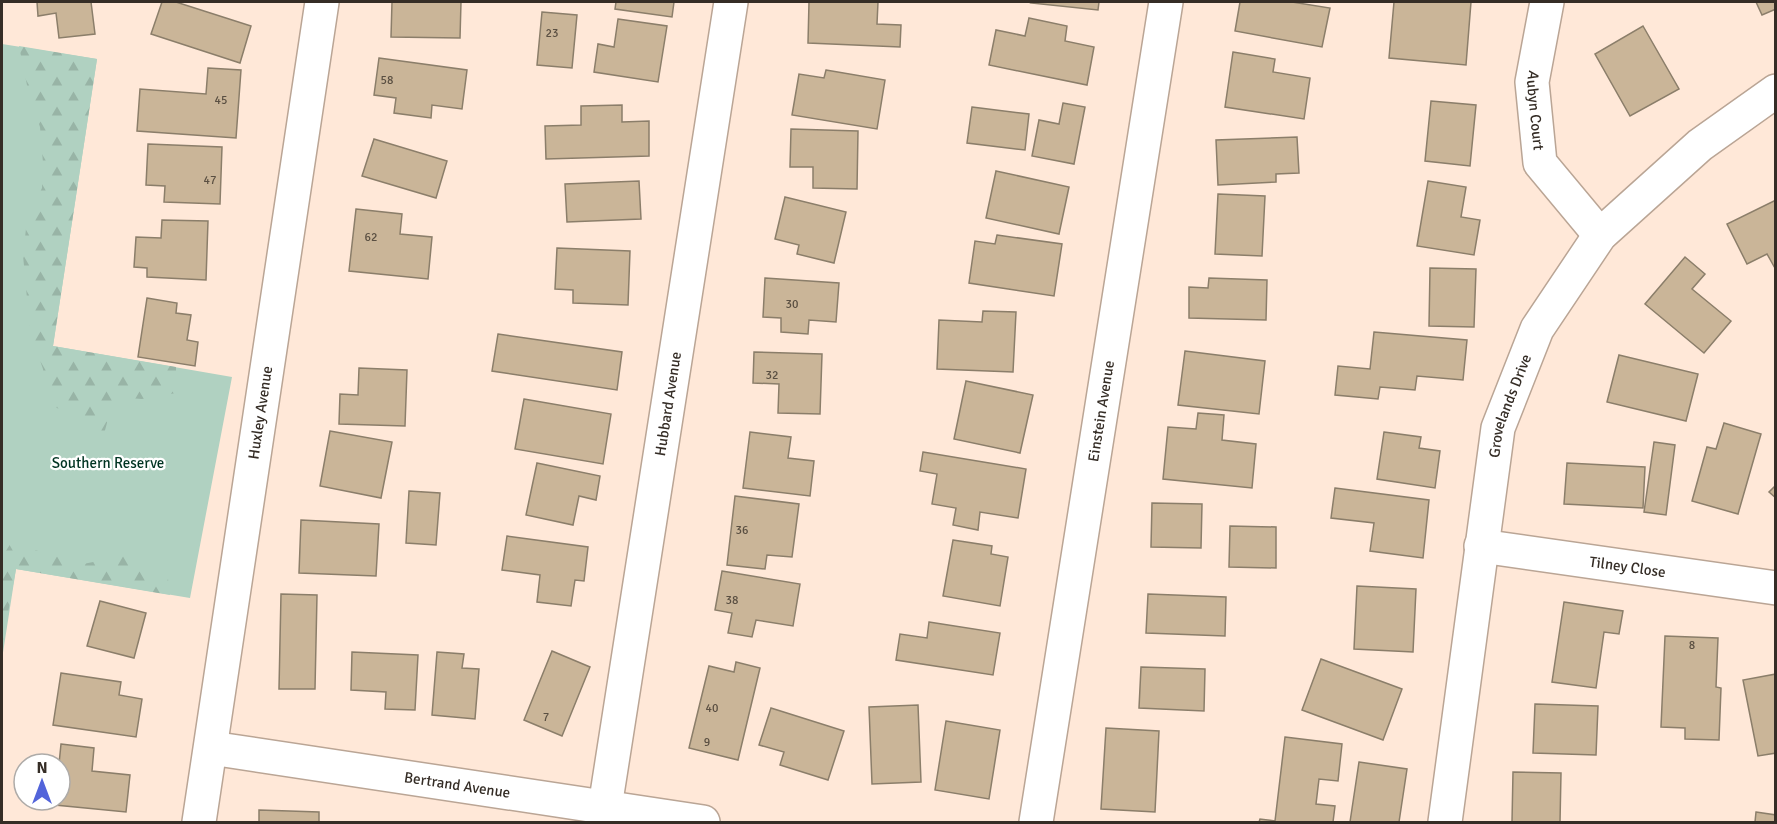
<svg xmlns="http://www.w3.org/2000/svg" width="1777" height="824" font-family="Signika,sans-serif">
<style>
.green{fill:#b0d1c1}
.forest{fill:url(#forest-firs)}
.building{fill:#cab598;stroke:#8b7e6a;stroke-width:1.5}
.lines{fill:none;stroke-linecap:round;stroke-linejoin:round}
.minor-casing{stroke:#baa595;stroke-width:36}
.minor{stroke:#fff;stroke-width:33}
.labels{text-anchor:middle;stroke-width:4.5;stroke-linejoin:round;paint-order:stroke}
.number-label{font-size:12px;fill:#5a4f42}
.street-label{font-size:15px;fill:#352d26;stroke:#fff}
.park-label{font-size:15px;fill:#003422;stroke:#fff}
</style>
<defs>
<pattern id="forest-firs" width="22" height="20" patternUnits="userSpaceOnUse" patternTransform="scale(1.5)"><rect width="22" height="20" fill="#b0d1c1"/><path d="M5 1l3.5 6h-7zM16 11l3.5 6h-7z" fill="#98b4a6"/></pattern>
</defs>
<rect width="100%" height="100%" fill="#ffe8d8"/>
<!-- green -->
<polygon class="green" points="2,44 97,59 53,346 232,377 190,598 16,569 2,659"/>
<!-- forest -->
<g class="forest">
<polygon points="19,46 97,59 53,346 176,367 176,393 142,399 114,397 104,434 48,403 43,369 30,331 23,255 27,220 42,188 43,163 40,127 28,90"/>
<polygon points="11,543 83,564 134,554 168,579 170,595 16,569 2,646 2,557"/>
</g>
<!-- building -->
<g class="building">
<polygon points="37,2 91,2 95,34 59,38 56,13 38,16"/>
<polygon points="162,2 176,2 251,26 240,63 151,34"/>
<polygon points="392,2 461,2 460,38 391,37"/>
<polygon points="616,2 674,2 672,17 615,9"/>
<polygon points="809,2 878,2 877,24 901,25 900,47 808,43"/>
<polygon points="1032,2 1099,2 1098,10 1031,3"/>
<polygon points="1240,2 1292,2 1330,8 1322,47 1235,31"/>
<polygon points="1394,2 1471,2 1466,65 1389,58"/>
<polygon points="1756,2 1776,2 1776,9 1762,15"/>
<polygon points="542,12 577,15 572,68 537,65"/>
<polygon points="1029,18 1067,26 1065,41 1094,47 1087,85 989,65 996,30 1025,36"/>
<polygon points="618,19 667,26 658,82 594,72 598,44 614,47"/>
<polygon points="1643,26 1679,89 1630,116 1595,54"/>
<polygon points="1233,52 1275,59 1273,72 1310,78 1304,119 1225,107"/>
<polygon points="379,58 467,70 462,109 432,105 431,118 394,113 396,98 374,95"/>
<polygon points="208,68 241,70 236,138 137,131 140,89 206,94"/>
<polygon points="826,70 885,80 877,129 792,115 799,74 824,78"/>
<polygon points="1431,101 1476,105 1470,166 1425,161"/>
<polygon points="1063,103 1085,107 1074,164 1032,156 1039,120 1059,124"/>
<polygon points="622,105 622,122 649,121 649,156 546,159 545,126 581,125 581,106"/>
<polygon points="972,107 1029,114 1025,150 967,143"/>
<polygon points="791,129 858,131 857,189 813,188 813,167 790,167"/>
<polygon points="1297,137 1299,173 1276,174 1276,182 1218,185 1216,140"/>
<polygon points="374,139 447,161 436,198 362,176"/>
<polygon points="148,144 222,147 220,204 164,202 165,186 146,185"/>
<polygon points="996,171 1069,187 1059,234 986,218"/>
<polygon points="639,181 641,219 567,222 565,184"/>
<polygon points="1428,181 1466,187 1461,217 1480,220 1474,255 1417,246"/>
<polygon points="1218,194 1265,196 1262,256 1215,254"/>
<polygon points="785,197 846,212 834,263 797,254 799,245 775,239"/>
<polygon points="1776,200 1776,270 1767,254 1747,264 1727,224"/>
<polygon points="356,209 402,214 400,234 432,237 428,279 349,271"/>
<polygon points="162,220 208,221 206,280 147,277 147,268 134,267 136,237 161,238"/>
<polygon points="997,235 1062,244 1054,296 969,283 975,241 995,244"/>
<polygon points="557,248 630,251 628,305 573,303 573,290 555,289"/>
<polygon points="1685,257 1705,274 1692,289 1731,321 1704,353 1645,304"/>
<polygon points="1430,268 1476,269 1474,327 1429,326"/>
<polygon points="765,278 839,283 836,322 809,320 808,334 781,332 781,318 763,317"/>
<polygon points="1209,278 1267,280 1266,320 1189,318 1189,287 1208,288"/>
<polygon points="147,298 177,303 176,313 191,315 187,340 198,342 195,366 138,357"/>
<polygon points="983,311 1016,312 1013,372 937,369 939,320 982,322"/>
<polygon points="1374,332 1467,340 1463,380 1417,376 1415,390 1380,387 1378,399 1335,395 1338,366 1370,369"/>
<polygon points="498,334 622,352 617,390 492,371"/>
<polygon points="1185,351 1265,361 1259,414 1178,405"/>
<polygon points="754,352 822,354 820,414 778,413 779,384 753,383"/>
<polygon points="1619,355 1698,374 1686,421 1607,402"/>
<polygon points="359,368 407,370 405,426 339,424 340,394 358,395"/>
<polygon points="966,381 1033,395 1020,453 954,439"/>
<polygon points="524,399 611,414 603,464 515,449"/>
<polygon points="1198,413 1224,415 1222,440 1256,444 1252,488 1163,479 1168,427 1196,429"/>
<polygon points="1724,423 1761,434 1738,514 1692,501 1707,447 1716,449"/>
<polygon points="330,431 392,442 381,498 320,486"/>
<polygon points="750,432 791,437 788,458 814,461 810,496 743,488"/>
<polygon points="1384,432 1421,437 1419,448 1440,451 1435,488 1377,479"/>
<polygon points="1654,442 1675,445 1666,515 1644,512"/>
<polygon points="923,452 1026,469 1018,518 980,512 978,530 953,525 956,508 932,504 937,474 920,471"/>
<polygon points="537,463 600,476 596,500 579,496 573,525 526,515"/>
<polygon points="1567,463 1645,467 1643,508 1564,504"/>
<polygon points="1776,485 1776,498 1769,492"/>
<polygon points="1335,488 1429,500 1423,558 1370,551 1374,523 1331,518"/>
<polygon points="409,491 440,493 436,545 406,543"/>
<polygon points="735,496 799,504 792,557 767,555 765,569 727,565"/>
<polygon points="1152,503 1202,504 1201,548 1151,547"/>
<polygon points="301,520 379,524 376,576 299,573"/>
<polygon points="1230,526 1276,527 1276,568 1229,567"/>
<polygon points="507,536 588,547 584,581 575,580 571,606 537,602 540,575 502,570"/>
<polygon points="953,540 992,546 991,554 1008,557 1000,606 943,596"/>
<polygon points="722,571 800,584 793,626 756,620 752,637 728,633 732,613 715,610"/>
<polygon points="1357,586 1416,589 1413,652 1354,649"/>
<polygon points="281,594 317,595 315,689 279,689"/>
<polygon points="1148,594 1226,597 1225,636 1146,633"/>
<polygon points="100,601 146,613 134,658 87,646"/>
<polygon points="1564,602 1623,611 1619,634 1604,632 1596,688 1552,682"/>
<polygon points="929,622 1000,633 993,675 896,660 900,634 927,638"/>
<polygon points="1665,636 1718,638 1716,687 1721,688 1719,740 1685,739 1685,728 1661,727"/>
<polygon points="552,651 590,667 562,736 524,720"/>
<polygon points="352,652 418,655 415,710 385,709 386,692 351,690"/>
<polygon points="437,652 464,654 462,668 479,669 475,719 432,715"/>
<polygon points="1321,659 1402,689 1383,740 1302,710"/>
<polygon points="736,662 760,668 738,760 689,748 709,666 734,672"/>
<polygon points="1141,667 1205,669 1204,711 1139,708"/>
<polygon points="61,673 121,682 119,695 142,699 136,737 53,725"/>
<polygon points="1776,674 1776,753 1758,756 1743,680"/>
<polygon points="1535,704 1598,706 1596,755 1533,753"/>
<polygon points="918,705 921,782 872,784 869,707"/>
<polygon points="771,708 844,731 828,780 780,765 784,752 759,745"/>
<polygon points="946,721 1000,730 989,799 935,790"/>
<polygon points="1106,728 1159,731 1155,812 1101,809"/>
<polygon points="1285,737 1342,744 1338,781 1319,779 1316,804 1335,806 1333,822 1259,822 1260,819 1275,821"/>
<polygon points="61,744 94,748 92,771 130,775 126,812 55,805 55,800 60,800 59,764"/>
<polygon points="1359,762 1407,769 1399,822 1350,822"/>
<polygon points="1513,772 1561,773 1560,822 1512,822"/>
<polygon points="259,810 319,812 319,822 259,822"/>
<polygon points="1756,812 1776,815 1776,822 1755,822"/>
</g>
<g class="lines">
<defs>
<g id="minor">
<path id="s1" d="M 1547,2 L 1532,82 L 1540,163 L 1600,235"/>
<path id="s2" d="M 1481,546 L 1776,588"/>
<path id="s3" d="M 211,748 L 703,822"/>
<path id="s4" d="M 605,807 L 731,2"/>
<path id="s5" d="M 199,822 L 322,2"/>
<path id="s6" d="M 1036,822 L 1166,2"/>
<path id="s7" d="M 1445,822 L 1498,428 L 1537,329 L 1600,235 L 1700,145 L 1776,91"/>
</g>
</defs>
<!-- minor casing -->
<use href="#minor" class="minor-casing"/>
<!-- minor -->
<use href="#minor" class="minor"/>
</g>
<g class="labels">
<!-- number labels -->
<g class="number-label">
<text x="552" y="37">23</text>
<text x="387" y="84">58</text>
<text x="221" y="104">45</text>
<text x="210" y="184">47</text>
<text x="371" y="241">62</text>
<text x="792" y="308">30</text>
<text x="772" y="379">32</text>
<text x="742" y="534">36</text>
<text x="732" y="604">38</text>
<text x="1692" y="649">8</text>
<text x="712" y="712">40</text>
<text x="546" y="721">7</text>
<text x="707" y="746">9</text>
</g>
<!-- street labels -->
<g class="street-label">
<text dy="5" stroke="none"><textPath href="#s1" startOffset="110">Aubyn Court</textPath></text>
<text dy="5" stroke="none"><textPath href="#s4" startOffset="408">Hubbard Avenue</textPath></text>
<text dy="5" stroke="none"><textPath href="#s7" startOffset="422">Grovelands Drive</textPath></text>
<text dy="5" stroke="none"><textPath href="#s5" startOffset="414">Huxley Avenue</textPath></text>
<text dy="5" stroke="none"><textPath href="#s6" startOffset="416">Einstein Avenue</textPath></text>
<text dy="5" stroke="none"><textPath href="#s2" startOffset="148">Tilney Close</textPath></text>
<text dy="5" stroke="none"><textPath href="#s3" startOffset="249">Bertrand Avenue</textPath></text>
</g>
<!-- park labels -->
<g class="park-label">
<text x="108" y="468">Southern Reserve</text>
</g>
</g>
<!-- border -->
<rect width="1777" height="824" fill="none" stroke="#352d26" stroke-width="6"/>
<!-- north arrow -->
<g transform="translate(42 782)"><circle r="28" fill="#ffffff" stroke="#aeaba8" stroke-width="1.5"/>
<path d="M0-4.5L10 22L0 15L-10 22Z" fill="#5264da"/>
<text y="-9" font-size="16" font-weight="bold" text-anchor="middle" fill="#352d26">N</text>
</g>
</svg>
